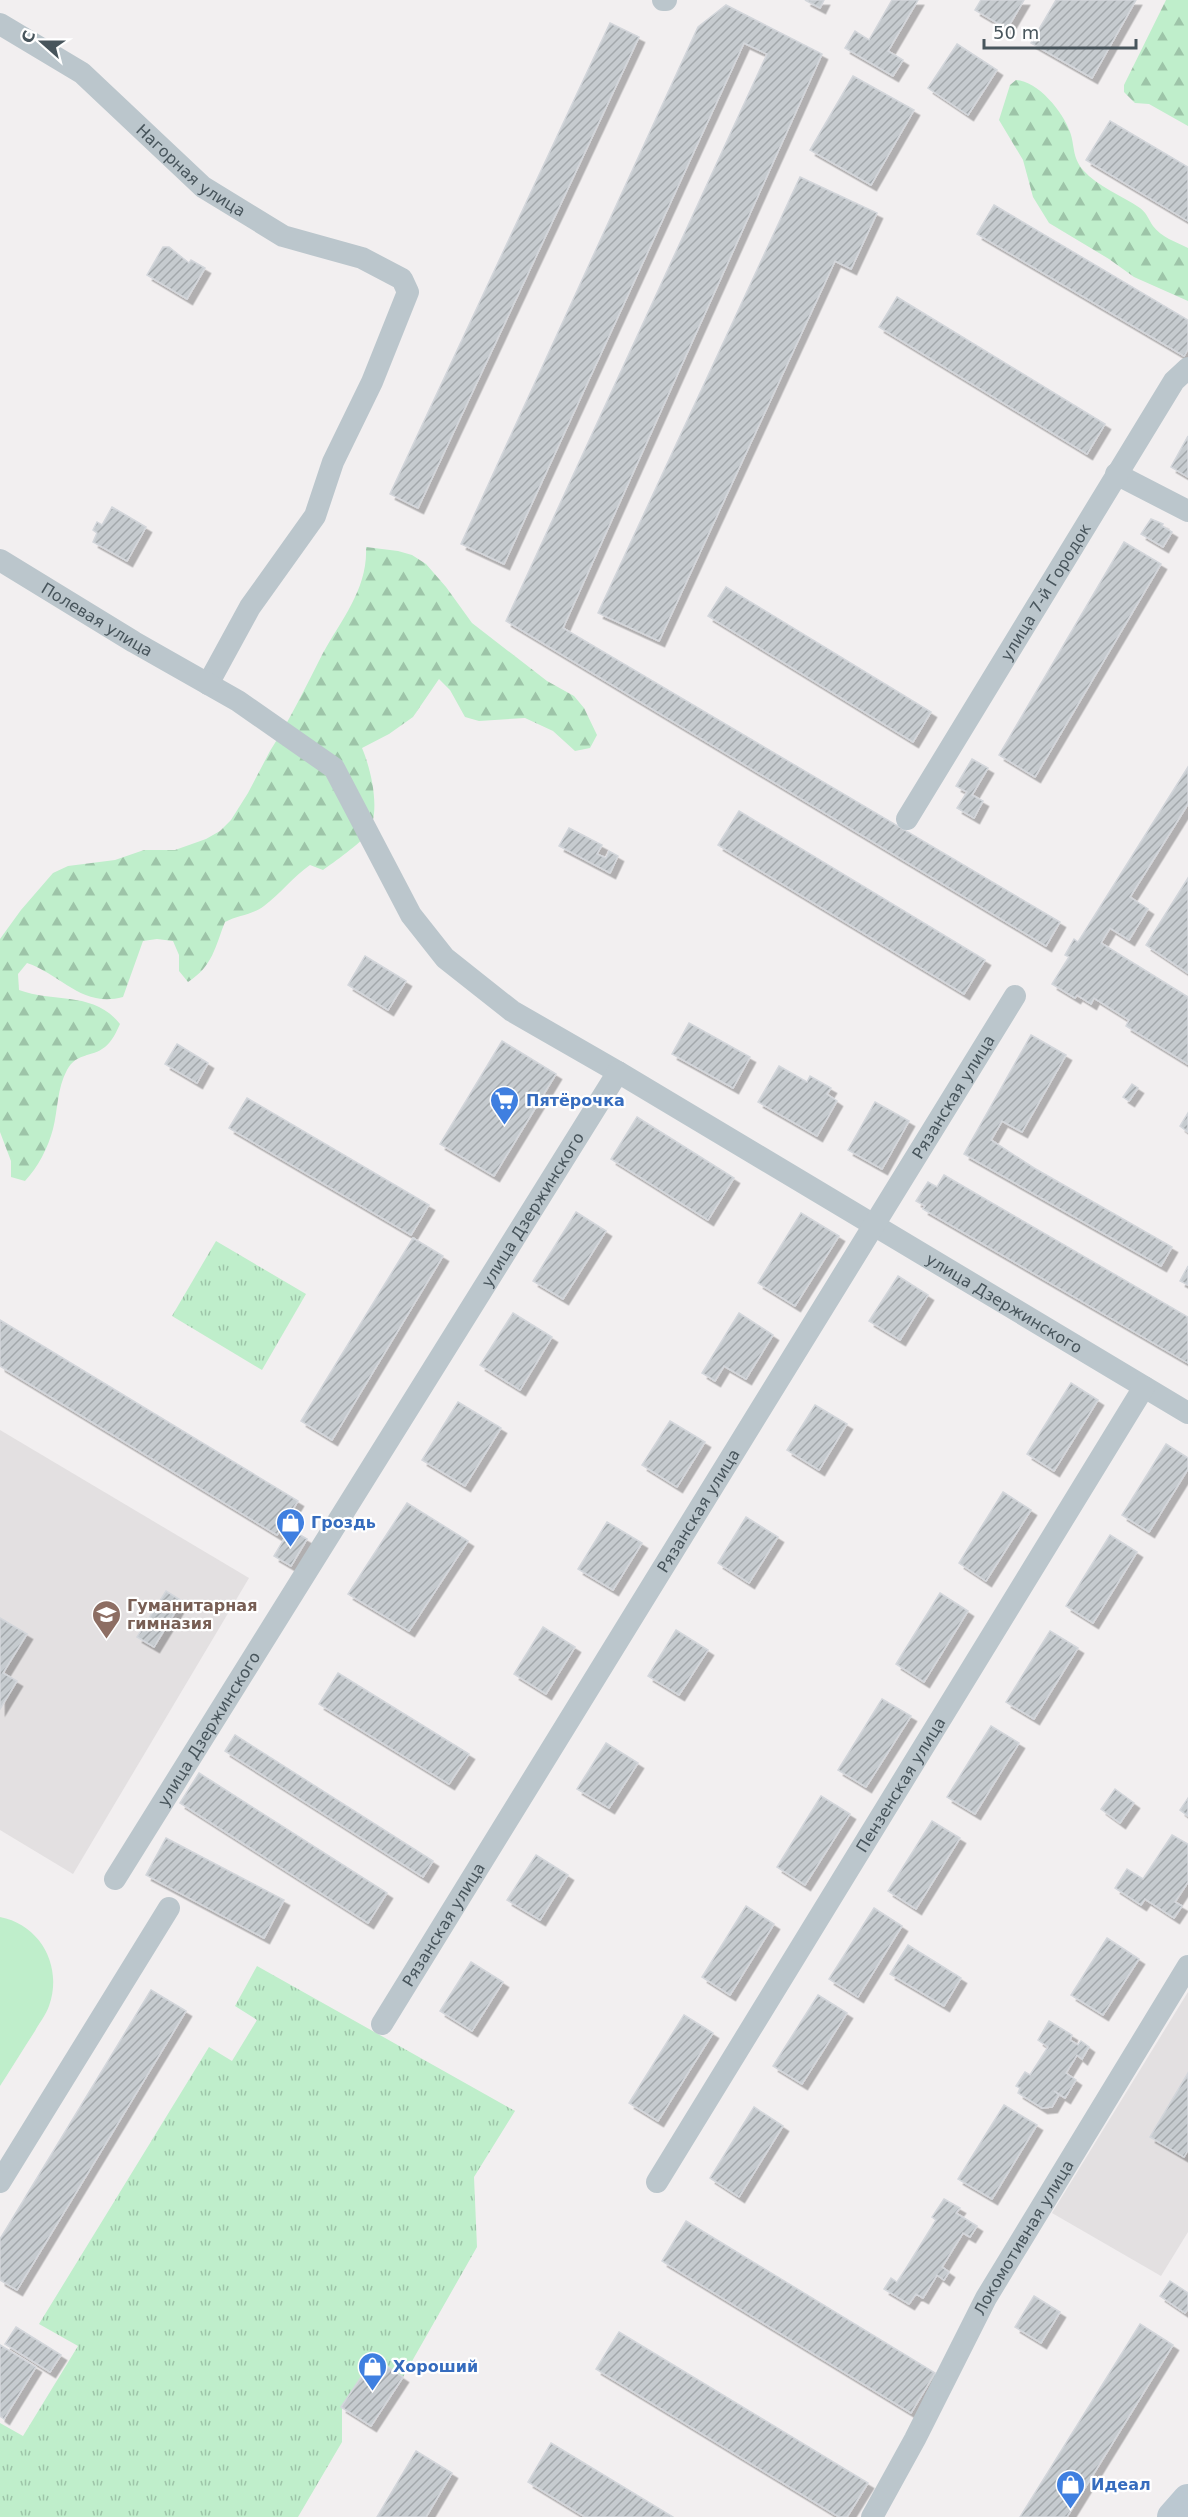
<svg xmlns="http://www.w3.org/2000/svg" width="1188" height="2517" font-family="'DejaVu Sans',sans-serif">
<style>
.education{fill:#e3e0e1}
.grass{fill:url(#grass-tufts)}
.forest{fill:url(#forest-firs)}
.garden{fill:#bfeecb}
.building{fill:url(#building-hatch);stroke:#d3d6db;stroke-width:1.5;filter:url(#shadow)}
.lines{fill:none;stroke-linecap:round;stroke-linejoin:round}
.street{stroke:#bbc6cc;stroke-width:22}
.secondary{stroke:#bbc8d1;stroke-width:32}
.labels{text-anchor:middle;stroke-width:4.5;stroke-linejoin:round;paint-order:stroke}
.street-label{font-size:16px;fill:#48555c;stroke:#fff}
.shop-label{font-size:16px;font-weight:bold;fill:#366cbe;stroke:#fff;text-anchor:start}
.education-label{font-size:16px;font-weight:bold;fill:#785e54;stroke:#fff;text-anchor:start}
</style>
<defs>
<pattern id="grass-tufts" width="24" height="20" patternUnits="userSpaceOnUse" patternTransform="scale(1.5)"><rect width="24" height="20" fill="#bfeecb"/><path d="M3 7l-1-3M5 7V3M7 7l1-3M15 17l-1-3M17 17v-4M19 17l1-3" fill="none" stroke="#9dc4a8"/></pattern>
<pattern id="forest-firs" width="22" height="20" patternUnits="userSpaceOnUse" patternTransform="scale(1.5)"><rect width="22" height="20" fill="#bfeecb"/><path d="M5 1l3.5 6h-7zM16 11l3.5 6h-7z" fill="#9dc4a8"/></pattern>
<pattern id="building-hatch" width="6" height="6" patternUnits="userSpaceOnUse" patternTransform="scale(1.5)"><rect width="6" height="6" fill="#c6cbcf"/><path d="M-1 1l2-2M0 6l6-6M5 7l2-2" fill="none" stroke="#a3a8ab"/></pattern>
<filter id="shadow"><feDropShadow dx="5.5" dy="5.5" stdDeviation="0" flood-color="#0004"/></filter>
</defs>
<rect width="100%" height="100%" fill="#f2eff0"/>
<!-- education -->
<g class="education">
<polygon points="0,1430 249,1578 73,1874 0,1830"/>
<polygon points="1188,1992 1188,2232 1161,2276 1052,2213"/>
</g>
<!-- grass -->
<g class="grass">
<polygon points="216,1241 306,1294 262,1370 172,1316"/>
<polygon points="257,1966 515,2111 474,2177 477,2247 403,2377 374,2358 342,2407 342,2442 298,2517 0,2517 0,2423 23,2436 78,2346 39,2324 209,2047 232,2061 257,2020 235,2006"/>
</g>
<!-- forest -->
<g class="forest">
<polygon points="1166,0 1188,0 1188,126 1149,104 1135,103 1124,92 1124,85"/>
<path d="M 1016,80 C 1038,81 1063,112 1070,132 C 1075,146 1072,157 1083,170 C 1098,187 1121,195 1140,208 C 1146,212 1149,220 1153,226 C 1161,237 1176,242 1188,248 L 1188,301 L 1134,277 L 1109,259 L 1049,223 L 1033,197 L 1023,160 L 999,120 L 1010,85 Z"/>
<path d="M 366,547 L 398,551 L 412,555 L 426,564 L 446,587 L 472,623 L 547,681 L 574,696 L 584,708 L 597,735 L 590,748 L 575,751 L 553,731 L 525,718 L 479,721 L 465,717 L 450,690 L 439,679 L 413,717 L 389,734 L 362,748 C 371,769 382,814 367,834 C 361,843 333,863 323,870 L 310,865 C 293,877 280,894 264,906 C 252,915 238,915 225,922 C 215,947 213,966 188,982 L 179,971 L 179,955 L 173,941 L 157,939 L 143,941 L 123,997 C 82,1008 62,975 27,963 L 18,974 L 19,990 C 55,1003 94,991 120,1024 C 116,1033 112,1041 105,1047 C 91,1058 77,1052 67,1070 C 57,1088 58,1110 53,1129 C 48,1148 38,1167 25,1181 L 11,1177 L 11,1161 L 0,1132 L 0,939 L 21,910 L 53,873 L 68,866 L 115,860 L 144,850 L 175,850 L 206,839 L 220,831 L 231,820 L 248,793 L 270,751 C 290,720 306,686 323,653 C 342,619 368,588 366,547 Z"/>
</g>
<!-- garden -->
<path class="garden" d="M 0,1917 C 41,1925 63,1967 49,2006 C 46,2015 39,2023 35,2031 C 23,2049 12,2068 0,2086 Z"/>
<!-- building -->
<g class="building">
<polygon points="805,0 824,0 820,8"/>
<polygon points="892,0 918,0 888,51 903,60 893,76 845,48 855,31 869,40"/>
<polygon points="981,0 1024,0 1007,29 975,10"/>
<polygon points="1056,0 1136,0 1092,78 1031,43"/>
<polygon points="726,5 822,54 563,628 1060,922 1046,946 506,621 767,54 744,43 504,564 461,544 698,27"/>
<polygon points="610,23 639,37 418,508 390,494"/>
<polygon points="957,44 997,70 968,115 928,88"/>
<polygon points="853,76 914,110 871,185 810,150"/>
<polygon points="1110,121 1188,167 1188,221 1086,160"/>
<polygon points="800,177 877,213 851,269 835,261 659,641 598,613"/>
<polygon points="994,205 1188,320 1188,349 1184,356 977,234"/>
<polygon points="163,247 169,247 189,263 191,260 205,268 187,299 147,275"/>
<polygon points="897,297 1105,424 1087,454 879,327"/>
<polygon points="1188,436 1188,477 1171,467"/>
<polygon points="112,507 146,527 127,561 93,542 97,533 93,530 97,522 102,525"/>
<polygon points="1151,519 1163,524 1162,526 1172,532 1163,547 1141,534"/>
<polygon points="1124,542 1161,564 1035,777 999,755"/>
<polygon points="726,587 931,712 913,742 708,616"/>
<polygon points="972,759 988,768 972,795 983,801 974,818 957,808 967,792 956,786"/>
<polygon points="1188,767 1188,804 1130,897 1148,909 1129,940 1110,928 1101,943 1188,997 1188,1064 1126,1026 1129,1020 1094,998 1091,1004 1077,995 1075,998 1052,984 1069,957 1065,955 1074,939 1078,942"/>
<polygon points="739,811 985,960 964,994 718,845"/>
<polygon points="569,828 602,845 597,854 606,858 609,851 618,856 610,873 559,846"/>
<polygon points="1188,878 1188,973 1146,945"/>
<polygon points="365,956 406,981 388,1010 348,985"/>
<polygon points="689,1023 750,1057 733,1088 672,1054"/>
<polygon points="1031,1035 1066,1055 1022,1132 1002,1121 991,1140 1034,1168 1172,1247 1161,1266 964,1154"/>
<polygon points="502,1041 556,1074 494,1176 440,1144"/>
<polygon points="177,1044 208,1063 197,1083 165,1064"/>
<polygon points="779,1066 807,1082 810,1076 831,1088 827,1094 837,1101 817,1136 758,1102"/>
<polygon points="1132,1084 1138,1088 1129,1101 1123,1097"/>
<polygon points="247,1098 429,1205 411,1235 229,1128"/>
<polygon points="875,1102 909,1121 882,1169 848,1150"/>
<polygon points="1188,1113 1188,1132 1180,1126"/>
<polygon points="637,1117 734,1178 708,1220 611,1159"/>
<polygon points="944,1175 1188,1317 1188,1363 923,1209 925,1206 916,1201 928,1182 937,1187"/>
<polygon points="576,1212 606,1231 563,1299 533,1281"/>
<polygon points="801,1213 839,1236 795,1306 758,1283"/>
<polygon points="413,1238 443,1256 332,1440 301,1421"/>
<polygon points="1188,1266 1188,1285 1180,1281"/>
<polygon points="898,1276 928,1295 900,1340 869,1321"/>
<polygon points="513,1313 552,1337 520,1390 480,1365"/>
<polygon points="739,1313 773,1335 746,1379 724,1366 715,1381 702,1373"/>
<polygon points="0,1320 298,1501 277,1535 0,1366"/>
<polygon points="1071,1383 1098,1400 1054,1471 1027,1454"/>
<polygon points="458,1402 501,1428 465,1486 422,1460"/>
<polygon points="815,1405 847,1424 819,1470 787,1450"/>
<polygon points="670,1421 705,1442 677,1487 642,1465"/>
<polygon points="1166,1444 1188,1458 1188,1469 1149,1532 1122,1515"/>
<polygon points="1003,1492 1031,1510 986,1581 959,1563"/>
<polygon points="407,1503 468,1541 409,1631 348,1594"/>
<polygon points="746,1517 778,1537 749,1583 718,1563"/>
<polygon points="607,1522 642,1543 613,1590 578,1569"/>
<polygon points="290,1529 307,1539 291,1566 274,1556"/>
<polygon points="1110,1535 1137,1552 1093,1623 1066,1606"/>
<polygon points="166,1591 182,1601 154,1647 137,1637"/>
<polygon points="940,1593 968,1611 924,1682 896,1664"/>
<polygon points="0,1618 27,1634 3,1673 17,1681 0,1709"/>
<polygon points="543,1627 575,1647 546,1694 514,1674"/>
<polygon points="676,1630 708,1650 679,1695 648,1676"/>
<polygon points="1050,1631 1078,1648 1034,1719 1006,1702"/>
<polygon points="338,1673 469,1754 449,1784 319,1704"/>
<polygon points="882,1699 911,1716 866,1787 838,1770"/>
<polygon points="991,1726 1019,1743 975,1814 947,1797"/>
<polygon points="235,1735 433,1861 423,1877 225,1751"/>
<polygon points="606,1743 638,1763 609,1808 577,1789"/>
<polygon points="199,1773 387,1893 368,1923 180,1803"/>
<polygon points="1115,1789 1134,1803 1120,1823 1101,1809"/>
<polygon points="821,1796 850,1814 805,1885 777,1867"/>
<polygon points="1188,1798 1188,1816 1180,1810"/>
<polygon points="932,1821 960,1838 916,1909 888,1891"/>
<polygon points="1172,1835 1188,1844 1188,1882 1175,1902 1182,1906 1174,1918 1145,1899 1141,1905 1115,1888 1127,1869 1143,1879"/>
<polygon points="166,1838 284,1900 264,1938 146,1875"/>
<polygon points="536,1855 568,1875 540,1920 507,1900"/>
<polygon points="746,1906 774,1924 730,1995 702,1977"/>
<polygon points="874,1908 902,1926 858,1997 829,1979"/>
<polygon points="1107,1938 1139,1959 1103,2015 1071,1995"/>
<polygon points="908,1945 961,1978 944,2006 890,1974"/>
<polygon points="471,1962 503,1982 472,2031 440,2011"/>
<polygon points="151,1990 186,2011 17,2290 0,2280 0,2239"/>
<polygon points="818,1995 847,2013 802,2084 773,2066"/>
<polygon points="684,2015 713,2033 658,2121 629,2103"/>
<polygon points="1049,2021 1072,2035 1070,2040 1078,2045 1081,2041 1089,2047 1082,2059 1077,2055 1066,2073 1076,2080 1065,2098 1054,2091 1059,2095 1052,2107 1042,2108 1018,2093 1020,2088 1016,2086 1025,2072 1030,2075 1048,2047 1038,2040"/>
<polygon points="1188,2073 1188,2150 1184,2157 1150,2137"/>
<polygon points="1004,2105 1037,2125 992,2199 958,2179"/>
<polygon points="754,2107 783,2126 739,2197 710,2178"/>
<polygon points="944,2199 960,2208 956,2213 977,2226 970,2237 963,2233 942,2267 949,2272 944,2280 937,2275 923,2298 916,2294 909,2304 884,2289 891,2278 897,2282 905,2270 936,2220 932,2217"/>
<polygon points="686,2221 935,2373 911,2413 662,2261"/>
<polygon points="1170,2281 1188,2293 1188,2309 1185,2313 1160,2296"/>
<polygon points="1034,2296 1060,2312 1041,2343 1015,2327"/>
<polygon points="1140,2324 1173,2345 1067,2517 1020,2517"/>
<polygon points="16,2327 61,2355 50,2372 5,2344"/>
<polygon points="619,2332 868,2483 847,2517 839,2517 596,2369"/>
<polygon points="0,2345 36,2367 4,2419 0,2416"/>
<polygon points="374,2358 403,2377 371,2426 341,2407"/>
<polygon points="551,2443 673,2517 585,2517 528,2482"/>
<polygon points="416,2451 452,2473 426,2517 377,2517"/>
</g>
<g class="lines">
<!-- street -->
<g class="street">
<polyline points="663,0 666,0"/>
<path id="s1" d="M 0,24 L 82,73 L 203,187 L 283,236 L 362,258 L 402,279 L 408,292 L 372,382 L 333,462 L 315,516 L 250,607 L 208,684"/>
<polyline points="1116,474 1188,511"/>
<path id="s2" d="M 0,560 L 134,642 L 238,701 L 334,768 L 411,915 L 445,958 L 512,1011 L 618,1072"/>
<path id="s3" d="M 907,819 L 1174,381 L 1188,368"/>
<path id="s4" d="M 115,1879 L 618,1072 L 1188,1413"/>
<path id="s5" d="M 382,2024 L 1015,996"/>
<polyline points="0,2182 169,1908"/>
<path id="s6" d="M 657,2182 L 1144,1387"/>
<path id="s7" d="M 872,2517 L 915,2439 L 986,2298 L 1188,1966"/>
</g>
<!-- secondary -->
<polyline class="secondary" points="1173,2517 1188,2500"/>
</g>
<!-- icons -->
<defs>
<symbol id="supermarket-pin" viewBox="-11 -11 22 30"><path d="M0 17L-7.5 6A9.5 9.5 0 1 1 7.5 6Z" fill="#3f7fe0" stroke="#fff"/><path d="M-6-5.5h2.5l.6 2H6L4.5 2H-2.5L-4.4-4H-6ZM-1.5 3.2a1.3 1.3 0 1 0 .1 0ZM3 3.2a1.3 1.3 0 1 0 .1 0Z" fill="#fff"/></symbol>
<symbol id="shop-pin" viewBox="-11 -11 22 30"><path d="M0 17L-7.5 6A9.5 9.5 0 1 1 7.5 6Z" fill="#3f7fe0" stroke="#fff"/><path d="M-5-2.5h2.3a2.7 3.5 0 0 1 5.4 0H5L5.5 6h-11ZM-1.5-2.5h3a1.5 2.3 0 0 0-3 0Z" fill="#fff"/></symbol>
<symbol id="school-pin" viewBox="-11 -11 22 30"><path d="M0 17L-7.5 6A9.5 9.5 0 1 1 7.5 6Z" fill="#8d6e63" stroke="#fff"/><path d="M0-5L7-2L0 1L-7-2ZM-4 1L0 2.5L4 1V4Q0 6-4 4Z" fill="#fff"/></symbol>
</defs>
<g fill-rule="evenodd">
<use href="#supermarket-pin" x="488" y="1084" width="33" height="45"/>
<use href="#shop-pin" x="274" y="1506" width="33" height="45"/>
<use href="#school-pin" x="90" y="1598" width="33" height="45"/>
<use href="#shop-pin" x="356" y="2350" width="33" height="45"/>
<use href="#shop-pin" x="1054" y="2468" width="33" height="45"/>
</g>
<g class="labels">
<!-- street labels -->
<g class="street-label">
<text dy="6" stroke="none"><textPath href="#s1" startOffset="242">Нагорная улица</textPath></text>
<text dy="6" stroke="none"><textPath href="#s3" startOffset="266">улица 7-й Городок</textPath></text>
<text dy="6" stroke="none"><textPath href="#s2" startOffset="114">Полевая улица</textPath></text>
<text dy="6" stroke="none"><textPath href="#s5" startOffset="1089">Рязанская улица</textPath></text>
<text dy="6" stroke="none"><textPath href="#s4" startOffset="789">улица Дзержинского</textPath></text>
<text dy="6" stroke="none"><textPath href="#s4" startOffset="1401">улица Дзержинского</textPath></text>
<text dy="6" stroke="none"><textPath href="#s5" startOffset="603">Рязанская улица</textPath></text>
<text dy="6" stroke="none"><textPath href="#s4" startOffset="177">улица Дзержинского</textPath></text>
<text dy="6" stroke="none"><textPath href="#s6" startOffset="466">Пензенская улица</textPath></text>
<text dy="6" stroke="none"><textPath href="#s5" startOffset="117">Рязанская улица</textPath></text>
<text dy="6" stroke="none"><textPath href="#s7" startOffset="318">Локомотивная улица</textPath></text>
</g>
<!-- shop labels -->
<g class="shop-label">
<text x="526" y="1106">Пятёрочка</text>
<text x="311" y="1528">Гроздь</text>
<text x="393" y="2372">Хороший</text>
<text x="1091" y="2490">Идеал</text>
</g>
<!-- education labels -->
<g class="education-label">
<text x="127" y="1611">Гуманитарная<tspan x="127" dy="18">гимназия</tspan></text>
</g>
</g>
<!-- north arrow -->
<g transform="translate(42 42) rotate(291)" stroke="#ffffff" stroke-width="4.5" paint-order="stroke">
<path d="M0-4.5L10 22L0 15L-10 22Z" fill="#48555c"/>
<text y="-9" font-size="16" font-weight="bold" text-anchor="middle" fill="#48555c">С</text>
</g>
<!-- scale -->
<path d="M984 39v9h152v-9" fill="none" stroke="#48555c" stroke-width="3"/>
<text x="993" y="39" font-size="18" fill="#48555c" stroke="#ffffff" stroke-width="4.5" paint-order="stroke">50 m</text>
</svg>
